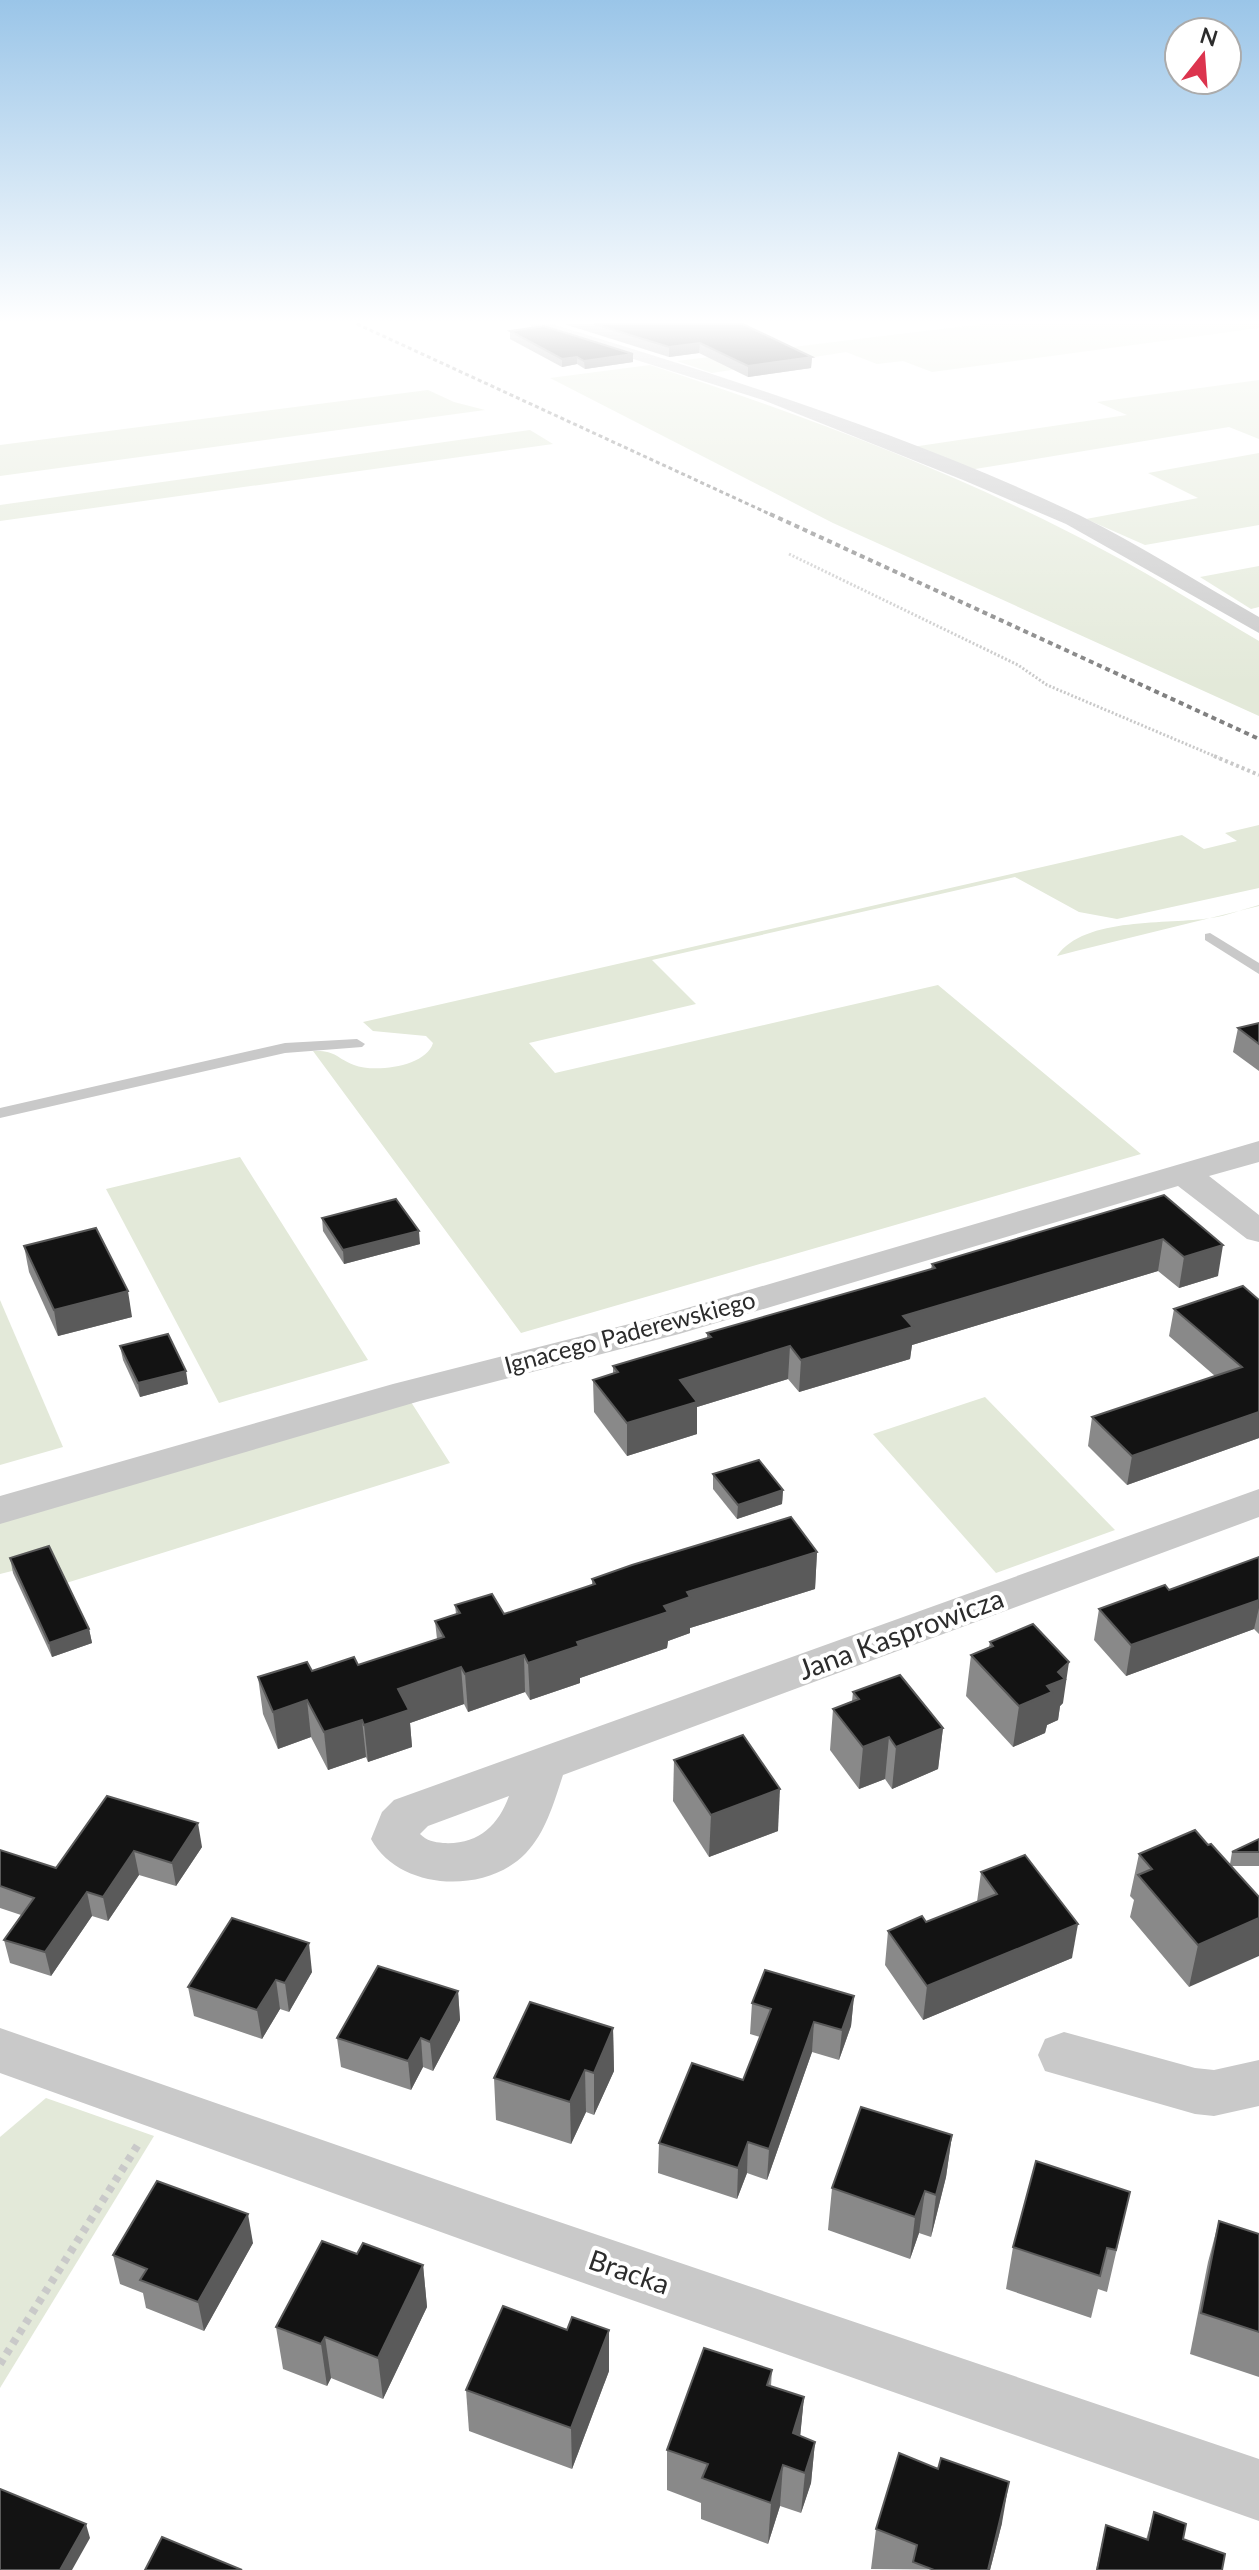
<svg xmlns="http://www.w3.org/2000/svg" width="1259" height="2570" font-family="Lato,sans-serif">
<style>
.green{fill:#e3e9d9}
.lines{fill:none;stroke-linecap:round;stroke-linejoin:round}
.path-far2{stroke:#c9c9c9;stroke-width:3;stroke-dasharray:2 2;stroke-linecap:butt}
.path-far1{stroke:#c9c9c9;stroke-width:4;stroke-dasharray:3 3;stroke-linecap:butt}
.path{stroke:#c9c9c9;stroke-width:8;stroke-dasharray:6 6;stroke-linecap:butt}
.lane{fill:#c9c9c9;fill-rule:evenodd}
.street{fill:#c9c9c9;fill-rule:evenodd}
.rail-far1{stroke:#818181;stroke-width:3;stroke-dasharray:4 3;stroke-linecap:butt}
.rail{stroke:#818181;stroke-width:4;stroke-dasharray:5 4;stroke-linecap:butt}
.wall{fill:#898989}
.shaded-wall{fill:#5a5a5a}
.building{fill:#131313;stroke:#5a5a5a;stroke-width:2}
.labels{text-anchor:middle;stroke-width:8;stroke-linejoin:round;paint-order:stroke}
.street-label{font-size:24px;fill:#2c2c2c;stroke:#fff}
.near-street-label{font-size:28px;fill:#2c2c2c;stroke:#fff}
</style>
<rect width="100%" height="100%" fill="#fff"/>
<!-- green -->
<g class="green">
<polygon points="982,324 1259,324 1259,328 932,372 903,361 877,364 846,352 712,373 677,361"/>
<path d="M 650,365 C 806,416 962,474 1107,552 C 1158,579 1208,611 1259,641 L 1259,716 L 833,523 L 550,378 Z"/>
<polygon points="1259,380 1259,439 1229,427 969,470 912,447 1127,415 1097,402"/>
<polygon points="428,390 454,402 485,410 0,476 0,445"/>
<polygon points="530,430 553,444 0,521 0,505"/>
<polygon points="1259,453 1259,525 1145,545 1086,519 1198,498 1148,473"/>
<polygon points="1259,566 1259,607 1251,609 1200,577"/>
<path d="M 1259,825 L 1259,888 L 1117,919 L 1079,912 L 1015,877 L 652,960 L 696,1004 L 529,1043 L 555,1073 L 938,985 L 1141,1154 L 521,1333 L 313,1051 C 336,1050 336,1058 354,1065 C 374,1073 426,1067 433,1043 L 426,1036 L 373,1031 L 363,1022 L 1182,835 L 1204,849 L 1237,841 L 1225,833 Z"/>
<path d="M 1259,905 L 1259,906 L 1076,951 L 1057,956 C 1085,916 1168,925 1211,918 C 1227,916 1243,909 1259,905 Z"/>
<polygon points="240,1157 368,1360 219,1403 106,1189"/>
<polygon points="0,1300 63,1447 0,1465"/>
<polygon points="985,1397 1115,1530 996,1573 873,1434"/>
<polygon points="411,1402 450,1463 63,1584 12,1571 0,1574 0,1520"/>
<polygon points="46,2098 154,2136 0,2388 0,2137"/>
</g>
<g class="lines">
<!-- path-far2 -->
<polyline class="path-far2" points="789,554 1018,665 1047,685 1219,758"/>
<!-- path-far1 -->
<polyline class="path-far1" points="1214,756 1259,775"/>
<!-- path -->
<polyline class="path" points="0,2364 139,2143"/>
<!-- lane -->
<g class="lane">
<polygon points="1210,933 1259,963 1259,974 1205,940 1205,934"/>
<polygon points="357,1039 365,1044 362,1047 285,1053 0,1118 0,1108 285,1043"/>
</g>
<!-- street -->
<g class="street">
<path d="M 529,324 L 552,324 C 731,379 910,435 1079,515 C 1140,545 1199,583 1259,617 L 1259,633 L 1066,524 L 963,480 L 763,400 L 532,327 Z"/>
<polygon points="1259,1141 1259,1162 1209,1176 1259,1215 1259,1242 1247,1239 1178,1186 679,1334 420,1401 0,1524 0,1496 393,1384 653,1318"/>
<path d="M 1259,1489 L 1259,1517 L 563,1775 C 554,1802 546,1832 526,1853 C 486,1895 399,1891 371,1839 L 382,1812 L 394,1800 ZM 509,1796 C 498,1826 478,1845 443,1843 C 434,1842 427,1841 420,1834 L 428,1826 Z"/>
<polygon points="0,2028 524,2210 1259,2459 1259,2521 524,2262 0,2073"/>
<polygon points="1064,2032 1195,2068 1214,2070 1259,2060 1259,2106 1214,2116 1195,2114 1045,2071 1038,2055 1045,2039"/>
</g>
<!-- rail-far1 -->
<polyline class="rail-far1" points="357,324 774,516"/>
<!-- rail -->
<polyline class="rail" points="770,514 1259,739"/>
</g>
<!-- wall -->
<g class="wall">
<polygon points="564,324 743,324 812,357 811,368 748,377 699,353 669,357"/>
<polygon points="510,331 633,362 585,369 577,364 562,367 510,339"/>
<polygon points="1259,1023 1259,1071 1233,1052 1238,1028"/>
<polygon points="1164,1195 1218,1276 1179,1288 1158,1271 912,1345 910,1359 799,1392 788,1379 697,1407 697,1434 627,1456 594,1412 593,1380 613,1374 613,1366 707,1338 707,1333 931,1269 932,1264"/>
<polygon points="322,1218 420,1244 344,1264 323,1231"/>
<polygon points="24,1246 132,1317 58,1336 29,1272"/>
<polygon points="1259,1300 1259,1438 1127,1485 1088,1446 1092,1417 1215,1376 1169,1336 1174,1309"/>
<polygon points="120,1346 188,1384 140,1397 123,1360"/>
<polygon points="713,1474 783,1490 782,1504 737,1519 713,1489"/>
<polygon points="817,1552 815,1589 690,1628 690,1633 668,1641 667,1648 580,1678 580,1683 530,1700 525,1692 468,1712 464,1704 410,1723 412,1747 368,1762 366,1757 328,1770 311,1737 278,1749 263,1714 258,1677 358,1665 437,1639 435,1621 456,1614 455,1605 504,1614 592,1585 592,1579"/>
<polygon points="1259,1557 1259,1634 1254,1629 1126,1676 1094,1640 1099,1609 1169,1590"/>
<polygon points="10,1558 89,1629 92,1643 52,1657 13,1573"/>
<polygon points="990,1642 1063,1703 1060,1706 1058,1720 1047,1725 1045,1733 1013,1747 966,1696 971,1655 989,1647"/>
<polygon points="853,1692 943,1728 938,1769 892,1789 885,1779 859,1789 830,1750 833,1709 852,1701"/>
<polygon points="674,1760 778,1831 709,1857 673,1801"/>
<polygon points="107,1796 202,1847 176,1886 139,1875 108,1921 92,1916 51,1976 10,1963 4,1940 21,1915 0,1908 0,1850 56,1868"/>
<polygon points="1259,1839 1259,1866 1232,1866 1189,1987 1130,1917 1134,1900 1130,1896 1139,1854 1208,1845 1230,1864 1232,1852"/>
<polygon points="981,1872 1072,1958 923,2020 885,1965 888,1931 926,1922 977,1902"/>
<polygon points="312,1972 289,2012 280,2009 262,2039 194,2016 188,1987"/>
<polygon points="458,1991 460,2020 433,2071 423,2067 411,2090 341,2067 337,2038"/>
<polygon points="854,1996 851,2026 839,2060 812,2052 767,2180 747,2173 737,2199 658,2173 659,2143 743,2080 760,2037 750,2034 752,2003"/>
<polygon points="613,2028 614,2071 594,2115 586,2112 571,2144 496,2120 494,2078"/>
<polygon points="952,2135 946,2177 931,2237 919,2233 910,2259 828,2230 832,2188"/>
<polygon points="1130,2192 1107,2292 1098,2289 1091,2318 1006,2289 1013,2247"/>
<polygon points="1219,2221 1259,2234 1259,2377 1190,2354 1208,2262"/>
<polygon points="253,2243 204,2331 146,2308 143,2293 120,2284 113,2255"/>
<polygon points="357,2254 423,2265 427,2307 383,2399 331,2378 327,2386 283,2369 276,2327"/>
<polygon points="772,2370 771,2386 804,2397 800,2436 815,2442 811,2483 801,2513 780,2506 768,2544 701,2519 701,2503 667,2490 667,2450"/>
<polygon points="609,2371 572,2469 469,2431 466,2390"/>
<polygon points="938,2469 1002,2523 990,2570 871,2569 876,2529"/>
<polygon points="1154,2512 1183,2539 1222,2570 1096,2570 1106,2525 1146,2540"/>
</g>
<!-- shaded-wall -->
<g class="shaded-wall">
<polygon points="700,343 699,353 669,357 669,347"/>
<polygon points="633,354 633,362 585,369 584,361"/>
<polygon points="577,357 577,364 562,367 562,359"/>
<polygon points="812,357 811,368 748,377 748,366"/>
<polygon points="419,1231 420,1244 344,1264 343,1250"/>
<polygon points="1163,1239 1158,1271 912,1345 910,1359 799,1392 801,1360 903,1316"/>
<polygon points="1223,1245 1218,1276 1179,1288 1184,1257"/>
<polygon points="128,1291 132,1317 58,1336 54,1310"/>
<polygon points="790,1346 788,1379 697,1407 697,1434 627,1456 627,1423 680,1380"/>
<polygon points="186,1371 188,1384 140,1397 138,1383"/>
<polygon points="1259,1412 1259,1438 1127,1485 1132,1456"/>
<polygon points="783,1490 782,1504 737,1519 738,1505"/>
<polygon points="817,1552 815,1589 690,1628 690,1633 668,1641 667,1648 580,1678 580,1683 530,1700 528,1663 687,1592"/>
<polygon points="1259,1600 1259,1608 1254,1629 1126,1676 1131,1645"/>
<polygon points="89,1629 92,1643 52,1657 49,1643"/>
<polygon points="524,1655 525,1692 468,1712 465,1674"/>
<polygon points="1069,1662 1063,1703 1060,1706 1058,1720 1047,1725 1045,1733 1013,1747 1019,1706 1047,1686 1058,1672"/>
<polygon points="461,1667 464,1704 410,1723 412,1747 368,1762 364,1725 398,1689"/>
<polygon points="307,1700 311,1737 278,1749 273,1712"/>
<polygon points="362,1720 366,1757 328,1770 324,1732"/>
<polygon points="943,1728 938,1769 892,1789 896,1747"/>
<polygon points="889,1737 885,1779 859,1789 863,1747"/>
<polygon points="780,1789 778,1831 709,1857 711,1815"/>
<polygon points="198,1823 202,1847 176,1886 172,1863"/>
<polygon points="134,1851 139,1875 108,1921 103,1897"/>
<polygon points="87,1892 92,1916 51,1976 45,1952"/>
<polygon points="1259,1918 1259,1956 1189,1987 1198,1945"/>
<polygon points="1078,1924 1072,1958 923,2020 927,1986"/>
<polygon points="309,1943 312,1972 289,2012 285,1983"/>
<polygon points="276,1980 280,2009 262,2039 257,2010"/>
<polygon points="458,1991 460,2020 433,2071 430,2042"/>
<polygon points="854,1996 851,2026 839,2060 842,2030"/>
<polygon points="814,2022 812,2052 767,2180 769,2149"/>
<polygon points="613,2028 614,2071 594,2115 594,2073"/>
<polygon points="421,2038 423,2067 411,2090 408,2061"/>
<polygon points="585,2070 586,2112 571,2144 570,2102"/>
<polygon points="952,2135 946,2177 931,2237 936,2195"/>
<polygon points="748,2142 747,2173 737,2199 738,2168"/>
<polygon points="925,2191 919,2233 910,2259 915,2217"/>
<polygon points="248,2214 253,2243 204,2331 198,2302"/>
<polygon points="423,2265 427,2307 383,2399 378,2358"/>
<polygon points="609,2330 609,2371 572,2469 571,2428"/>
<polygon points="325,2337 331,2378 327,2386 321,2344"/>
<polygon points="804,2397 800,2438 793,2433"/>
<polygon points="815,2442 811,2483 801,2513 805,2473"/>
<polygon points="783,2465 780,2506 768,2544 771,2503"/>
<polygon points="1009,2482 1002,2523 990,2570 988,2570"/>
<polygon points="86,2524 90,2538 72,2570 60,2570"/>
</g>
<!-- building -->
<g class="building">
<polygon points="594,324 743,324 812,357 748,366 700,343 669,347"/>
<polygon points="544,326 633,354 584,361 577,357 562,359 510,331"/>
<polygon points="1259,1023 1259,1044 1238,1028"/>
<polygon points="1164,1195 1223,1245 1184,1257 1163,1239 903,1316 913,1327 801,1360 790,1346 680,1380 697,1402 627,1423 593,1380 618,1372 613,1366 711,1337 707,1333 935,1268 932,1264"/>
<polygon points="396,1199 419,1231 343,1250 322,1218"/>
<polygon points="96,1228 128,1291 54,1310 24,1246"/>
<polygon points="1243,1286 1259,1300 1259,1412 1132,1456 1092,1417 1242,1367 1174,1309"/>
<polygon points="168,1334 186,1371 138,1383 120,1346"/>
<polygon points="759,1460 783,1490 738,1505 713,1474"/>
<polygon points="791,1517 817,1552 687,1592 690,1597 664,1606 668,1612 577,1642 579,1646 528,1663 524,1655 465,1674 461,1667 398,1689 409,1710 364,1725 362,1720 324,1732 307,1700 273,1712 258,1677 307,1662 312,1671 354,1657 358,1665 444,1637 435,1621 460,1613 455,1605 492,1594 504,1614 595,1584 592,1579 632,1565"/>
<polygon points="49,1546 89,1629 49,1643 10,1558"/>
<polygon points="1259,1557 1259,1600 1131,1645 1099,1609 1165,1585 1169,1590"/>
<polygon points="1033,1624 1069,1662 1058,1672 1065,1679 1047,1686 1052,1692 1019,1706 971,1655 993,1646 990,1642"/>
<polygon points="900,1675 943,1728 896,1747 889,1737 863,1747 833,1709 859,1699 853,1692"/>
<polygon points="743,1735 780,1789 711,1815 674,1760"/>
<polygon points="107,1796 198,1823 172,1863 134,1851 103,1897 87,1892 45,1952 4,1940 34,1898 0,1886 0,1850 56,1868"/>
<polygon points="1195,1830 1208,1845 1211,1844 1259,1897 1259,1918 1198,1945 1138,1875 1152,1869 1139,1854"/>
<polygon points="1259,1839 1259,1852 1232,1852"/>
<polygon points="1025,1855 1078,1924 927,1986 888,1931 922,1916 926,1922 997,1894 981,1872"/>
<polygon points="232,1918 309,1943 285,1983 276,1980 257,2010 188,1987"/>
<polygon points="378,1966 458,1991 430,2042 421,2038 408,2061 337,2038"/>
<polygon points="765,1970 854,1996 842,2030 814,2022 769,2149 748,2142 738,2168 659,2143 692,2063 743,2080 771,2009 752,2003"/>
<polygon points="530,2002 613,2028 594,2073 585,2070 570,2102 494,2078"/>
<polygon points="861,2107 952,2135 936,2195 925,2191 915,2217 832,2188"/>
<polygon points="1036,2161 1130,2192 1116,2250 1107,2248 1100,2276 1013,2247"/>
<polygon points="157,2181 248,2214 198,2302 140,2280 147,2269 113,2255"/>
<polygon points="1219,2221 1259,2234 1259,2332 1201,2313"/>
<polygon points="322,2241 357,2254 363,2243 423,2265 378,2358 325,2337 321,2344 276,2327"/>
<polygon points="503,2306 567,2330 572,2317 609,2330 571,2428 466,2390"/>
<polygon points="704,2348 772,2370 767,2385 804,2397 793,2433 815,2442 805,2473 783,2465 771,2503 702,2478 708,2464 667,2450"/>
<polygon points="899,2453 938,2469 941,2458 1009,2482 988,2570 934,2570 913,2562 917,2545 876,2529"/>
<polygon points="0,2489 86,2524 60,2570 0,2570"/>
<polygon points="1154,2512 1186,2524 1183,2539 1225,2554 1222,2570 1097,2570 1106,2525 1148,2540"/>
<polygon points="162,2537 242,2570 145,2570"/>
</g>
<!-- sky -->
<linearGradient id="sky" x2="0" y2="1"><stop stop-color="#9ac5e8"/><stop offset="0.47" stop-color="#fff"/><stop offset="1" stop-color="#fff" stop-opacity="0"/></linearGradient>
<rect width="1259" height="684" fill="url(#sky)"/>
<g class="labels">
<!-- street labels -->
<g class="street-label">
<text transform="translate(630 1333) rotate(-15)" y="8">Ignacego Paderewskiego</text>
</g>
<!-- near-street labels -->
<g class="near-street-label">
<text transform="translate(901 1634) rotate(-20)" y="10">Jana Kasprowicza</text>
<text transform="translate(629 2272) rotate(19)" y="10">Bracka</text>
</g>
</g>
<!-- north arrow -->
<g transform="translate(1203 56) rotate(17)"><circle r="38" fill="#ffffff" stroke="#ababab" stroke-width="2"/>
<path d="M0-6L14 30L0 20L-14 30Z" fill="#dc344e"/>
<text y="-12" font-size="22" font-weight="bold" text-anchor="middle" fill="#2c2c2c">N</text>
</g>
</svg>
